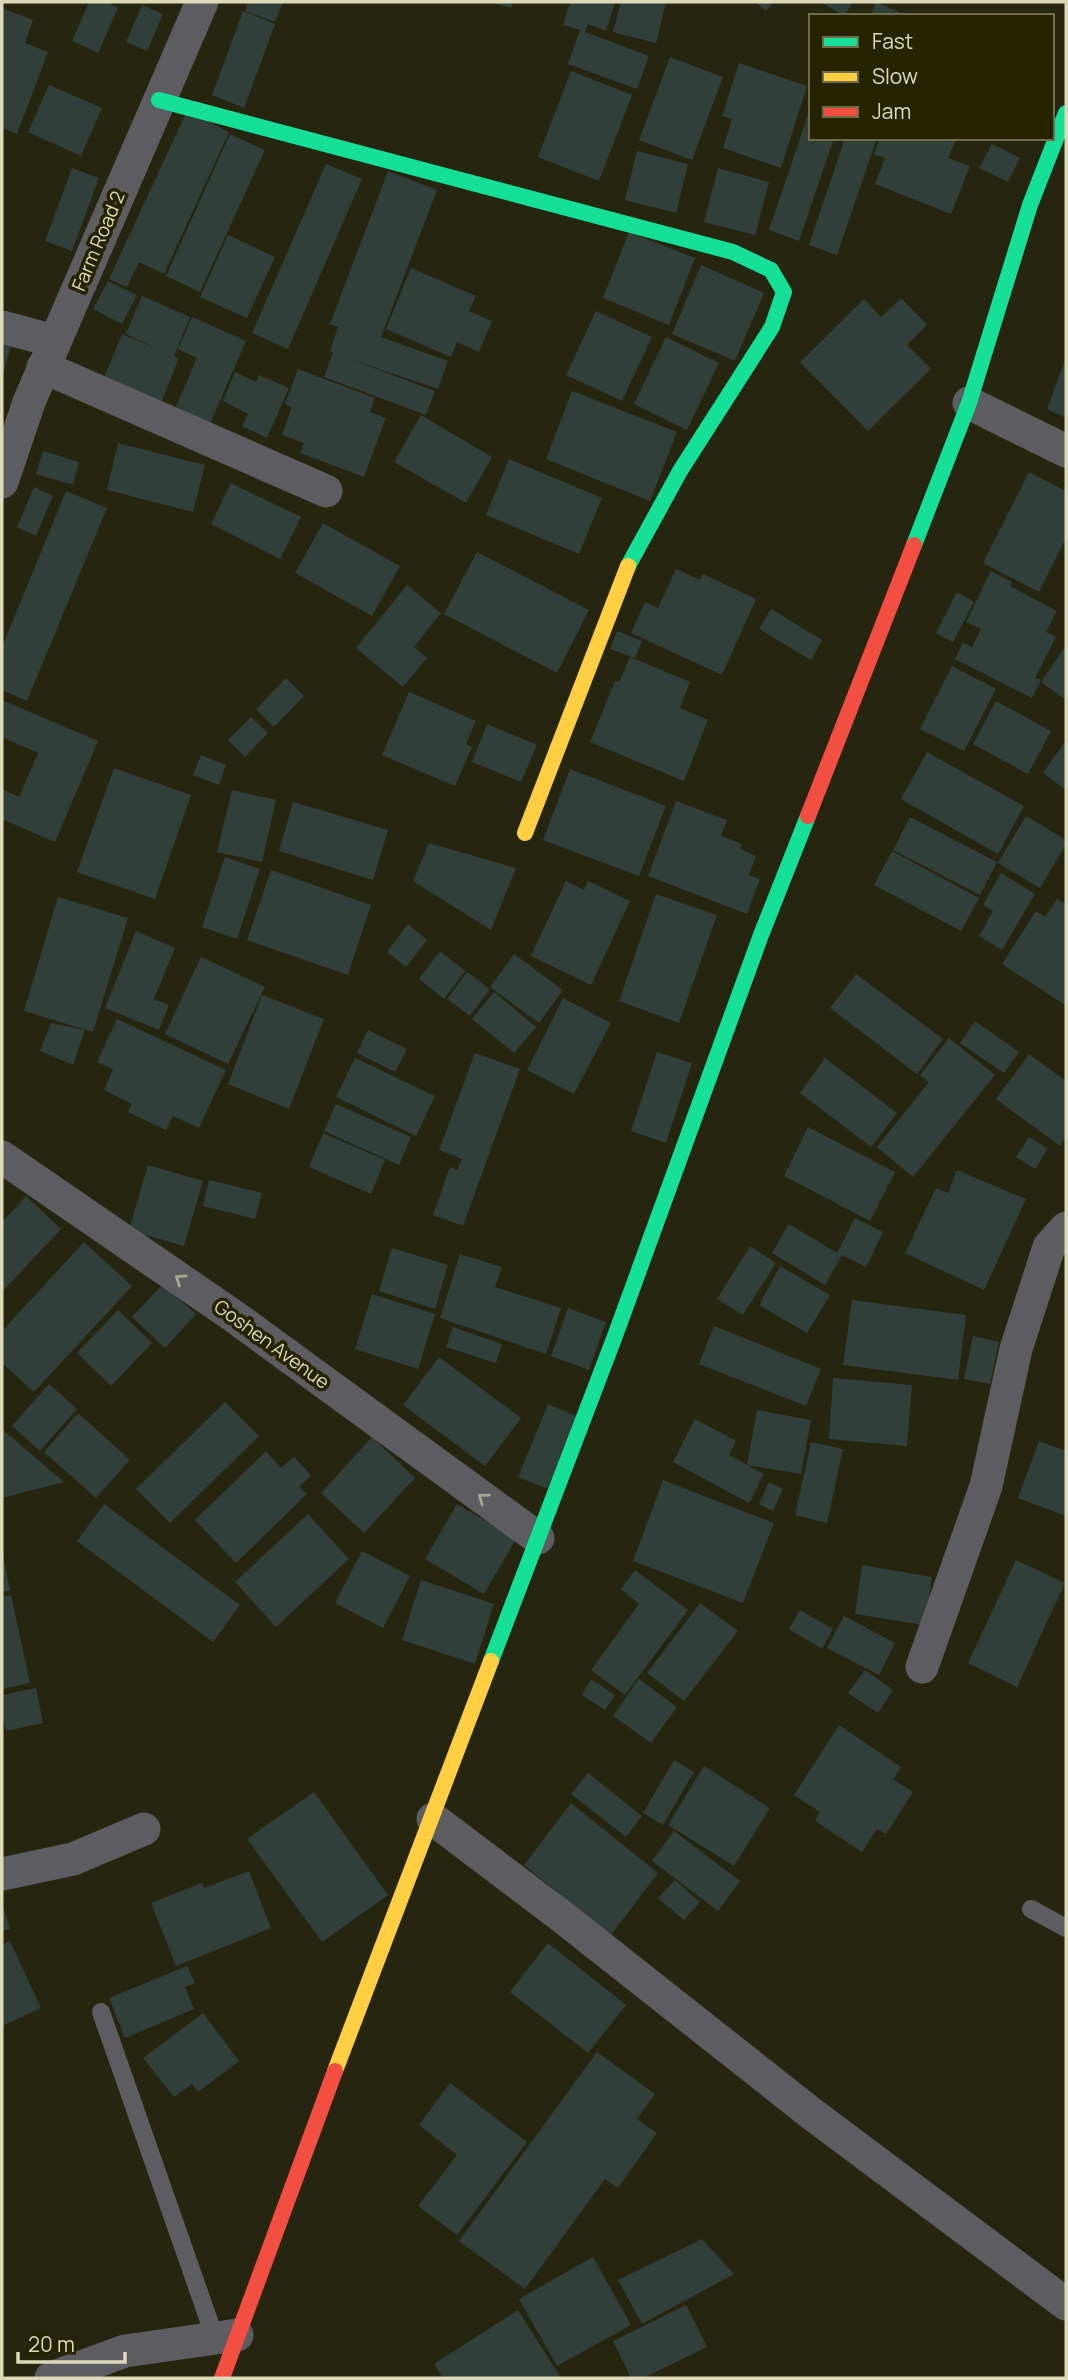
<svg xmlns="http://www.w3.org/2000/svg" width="1068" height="2380" font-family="Manrope,sans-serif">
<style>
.building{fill:#303f39}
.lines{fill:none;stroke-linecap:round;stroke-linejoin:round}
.lane{stroke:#5c5c61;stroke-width:18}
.street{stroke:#5c5c61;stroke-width:33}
.fast{stroke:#16e098;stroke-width:16}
.slow{stroke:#ffcf43;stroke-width:16}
.jam{stroke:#f24e42;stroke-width:16}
.oneway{stroke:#a9a895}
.labels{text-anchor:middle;stroke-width:7;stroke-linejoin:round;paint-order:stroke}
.street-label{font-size:19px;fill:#dcdab8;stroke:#262300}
</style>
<rect width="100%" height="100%" fill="#26250f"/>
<!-- building -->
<g class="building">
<polygon points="89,2 105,2 118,8 98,53 72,41"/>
<polygon points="248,2 283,2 275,22 245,11"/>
<polygon points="491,2 513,2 511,8"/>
<polygon points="570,2 615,2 606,31 588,24 585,32 649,56 637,89 568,64 580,30 563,25"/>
<polygon points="621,2 666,2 656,43 613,32"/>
<polygon points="755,2 774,2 766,11"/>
<polygon points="821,2 853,2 844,16"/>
<polygon points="876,2 901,13 900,16 870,16"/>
<polygon points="142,5 163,14 147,51 126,42"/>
<polygon points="2,8 33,20 25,43 48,52 17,134 2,128"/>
<polygon points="243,11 275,24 244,108 212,95"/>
<polygon points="670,57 723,77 692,160 639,140"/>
<polygon points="739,63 807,86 781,168 723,148 732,119 722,116"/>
<polygon points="571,71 632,95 599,181 538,157"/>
<polygon points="49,85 102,108 81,156 28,132"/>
<polygon points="810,109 811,138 834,138 799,241 769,230"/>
<polygon points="187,111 229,132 164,274 139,262 127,287 109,279"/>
<polygon points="230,134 265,150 200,292 166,276"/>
<polygon points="845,138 877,138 837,255 809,245"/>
<polygon points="880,138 957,138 948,158 970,166 951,214 875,184 885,158 874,154"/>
<polygon points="992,144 1020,158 1008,182 979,168"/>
<polygon points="637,151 688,164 676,213 625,200"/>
<polygon points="326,164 362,179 288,349 252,333"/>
<polygon points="72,168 99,178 72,251 45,241"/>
<polygon points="718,168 769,182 755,235 704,222"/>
<polygon points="388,171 437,190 381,337 448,361 438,389 350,359 435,391 426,415 324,377 333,352 330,351 338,327 330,324"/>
<polygon points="629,232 695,258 669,325 603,298"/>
<polygon points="228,235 275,257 247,318 200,297"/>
<polygon points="701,265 764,293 735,361 672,334"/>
<polygon points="411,268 476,296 469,311 492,321 479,352 457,342 451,357 386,329"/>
<polygon points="108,281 137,295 122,324 93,309"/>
<polygon points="142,296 190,317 174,356 179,358 161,403 103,380 122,334 157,349 126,334"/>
<polygon points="901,298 927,325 907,345 931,369 868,431 800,362 864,299 881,317"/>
<polygon points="596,311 652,337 622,401 566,375"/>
<polygon points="192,317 246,341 209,426 174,411 197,358 178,349"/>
<polygon points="666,337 719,363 687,430 634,404"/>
<polygon points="2,338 12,341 3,375 2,375"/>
<polygon points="1066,357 1066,418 1047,409"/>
<polygon points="298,369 375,398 370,412 386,418 364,477 300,453 304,443 282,435 292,407 285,404"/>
<polygon points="235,372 256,382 259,375 289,388 267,438 242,426 248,414 223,401"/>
<polygon points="572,391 677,432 650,501 546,459"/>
<polygon points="421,415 492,457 466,503 394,462"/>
<polygon points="118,443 205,465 193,512 107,490"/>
<polygon points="43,451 79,462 73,485 36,474"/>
<polygon points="509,459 602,498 579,554 486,515"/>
<polygon points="1029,472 1066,491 1066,538 1039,592 983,563"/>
<polygon points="231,483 301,517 280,559 211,524"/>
<polygon points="34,487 53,496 36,536 17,527"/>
<polygon points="66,491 107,508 27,701 2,690 2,647"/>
<polygon points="323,523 400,566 372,616 295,573"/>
<polygon points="477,552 589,610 557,673 444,614"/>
<polygon points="676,569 700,580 703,574 756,599 722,675 631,633 645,602 658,608"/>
<polygon points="991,571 1012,582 1010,586 1057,611 1046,632 1056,637 1035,678 1041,680 1032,698 955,659 963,642 972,647 981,629 966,622"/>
<polygon points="407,585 441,613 414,647 427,658 403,687 356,648"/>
<polygon points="957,592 974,602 953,642 936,633"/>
<polygon points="771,609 822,640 811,660 759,629"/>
<polygon points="617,631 642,641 635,658 610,649"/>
<polygon points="1066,645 1066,700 1041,682"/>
<polygon points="630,657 690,682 680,708 708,720 684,781 590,742 615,681 619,682"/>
<polygon points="952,666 996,689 964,751 920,729"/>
<polygon points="286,678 304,696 274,727 256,709"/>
<polygon points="409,692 476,721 466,744 472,747 455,786 382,755"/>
<polygon points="2,700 98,741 55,842 2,819 2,789 19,797 38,753 2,737"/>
<polygon points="996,701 1051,731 1028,774 973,744"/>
<polygon points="251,717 268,733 245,757 228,740"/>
<polygon points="487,724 537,745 521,782 472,762"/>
<polygon points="1066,740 1066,790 1043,773"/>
<polygon points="927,752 1024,806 998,854 901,799"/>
<polygon points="201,755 226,765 219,785 193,775"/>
<polygon points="114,768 191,795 155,899 77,872"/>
<polygon points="570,769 666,806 639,876 543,840"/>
<polygon points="232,790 276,800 262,862 217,852"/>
<polygon points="676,801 727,820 721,836 742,844 740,849 756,856 749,875 760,879 747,914 648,876"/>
<polygon points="293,802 388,830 373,880 279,851"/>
<polygon points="1026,816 1066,840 1066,844 1040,888 998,863"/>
<polygon points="910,817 997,862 980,895 893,850"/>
<polygon points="429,843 516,868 491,930 413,881"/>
<polygon points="892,851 979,898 961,931 874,885"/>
<polygon points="225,857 260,869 237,939 202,927"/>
<polygon points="271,870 371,905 348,975 247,940"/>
<polygon points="1001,873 1035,894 1002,950 979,936 993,911 983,905"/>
<polygon points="566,881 584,890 588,881 630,901 591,985 531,956"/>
<polygon points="656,894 717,915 679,1023 619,1001"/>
<polygon points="58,897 128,918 93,1032 24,1011"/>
<polygon points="1057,899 1066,904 1065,1005 1002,964 1036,911 1045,917"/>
<polygon points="408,924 427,940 406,967 387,952"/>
<polygon points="136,931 175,948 154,999 169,1005 159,1030 105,1008"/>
<polygon points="440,951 465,971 444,999 419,979"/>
<polygon points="514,954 563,990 539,1023 490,987"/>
<polygon points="201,957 265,987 228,1064 165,1034"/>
<polygon points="467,972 490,989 470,1016 447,999"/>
<polygon points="856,974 943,1039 917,1074 830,1008"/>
<polygon points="494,992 536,1027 514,1053 472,1019"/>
<polygon points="262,995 324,1019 289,1109 228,1084"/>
<polygon points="563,998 611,1023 574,1094 527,1070"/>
<polygon points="117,1019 226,1070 199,1128 173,1116 166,1130 128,1112 132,1104 104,1090 113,1069 97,1062"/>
<polygon points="975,1021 1019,1052 1004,1073 960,1043"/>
<polygon points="51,1023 85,1030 73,1065 40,1051"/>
<polygon points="368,1030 407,1049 395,1072 357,1053"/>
<polygon points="949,1038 995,1075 913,1177 877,1147 929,1082 920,1075"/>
<polygon points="657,1052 692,1063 666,1143 631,1131"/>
<polygon points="475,1053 520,1069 463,1226 433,1215 450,1167 457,1170 462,1159 439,1150"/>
<polygon points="1029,1054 1066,1081 1066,1137 1060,1146 996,1099"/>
<polygon points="355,1058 435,1096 416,1136 336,1097"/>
<polygon points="825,1058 897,1113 871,1147 800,1093"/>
<polygon points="336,1104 411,1137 399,1165 324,1131"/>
<polygon points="808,1127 895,1172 870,1221 784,1176"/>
<polygon points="323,1133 385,1160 371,1194 309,1167"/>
<polygon points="1029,1137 1048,1149 1035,1169 1016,1157"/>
<polygon points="148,1165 203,1181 184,1246 129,1230"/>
<polygon points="957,1170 1026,1199 984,1290 905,1253 936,1188 948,1193"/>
<polygon points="209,1180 262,1193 255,1219 203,1206"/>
<polygon points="26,1196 61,1229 2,1292 2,1222"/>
<polygon points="855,1218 883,1232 866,1267 842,1255 825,1285 772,1253 789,1224 837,1253"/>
<polygon points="84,1242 132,1286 34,1392 2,1363 2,1331"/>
<polygon points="750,1246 776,1263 743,1315 717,1299"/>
<polygon points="392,1248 448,1265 435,1309 379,1291"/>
<polygon points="460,1254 502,1267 495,1287 561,1308 546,1354 440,1318"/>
<polygon points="780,1266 830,1295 807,1333 759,1305"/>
<polygon points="163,1284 196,1314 165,1348 132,1317"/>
<polygon points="372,1294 435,1314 418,1369 355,1349"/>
<polygon points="852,1300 966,1315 958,1380 843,1365"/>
<polygon points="568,1308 606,1322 589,1370 551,1356"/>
<polygon points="118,1310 152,1343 111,1386 77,1353"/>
<polygon points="714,1326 821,1369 806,1406 699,1364"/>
<polygon points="453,1327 502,1344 496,1363 446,1347"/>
<polygon points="973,1336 999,1342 990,1384 964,1379"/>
<polygon points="439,1357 521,1418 485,1466 403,1405"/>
<polygon points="833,1378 912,1385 907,1446 829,1439"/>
<polygon points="49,1384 77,1409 40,1451 12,1426"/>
<polygon points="225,1402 259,1436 170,1523 136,1489"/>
<polygon points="548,1404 578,1417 548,1489 518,1477"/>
<polygon points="757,1410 811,1420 801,1474 747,1465"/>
<polygon points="78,1413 130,1460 96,1498 44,1452"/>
<polygon points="695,1419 736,1441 729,1455 764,1474 749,1503 673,1462"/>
<polygon points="2,1429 64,1482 2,1498"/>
<polygon points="372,1437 415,1478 364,1533 321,1493"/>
<polygon points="1039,1441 1066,1451 1066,1516 1018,1498"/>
<polygon points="811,1442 843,1449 827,1523 795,1515"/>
<polygon points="266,1451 281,1468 294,1457 311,1475 299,1487 307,1494 236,1563 195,1520"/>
<polygon points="663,1480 774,1523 743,1603 633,1561"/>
<polygon points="769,1482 783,1489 773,1511 759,1504"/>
<polygon points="104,1504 240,1605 213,1642 77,1541"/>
<polygon points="457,1504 516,1539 484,1594 425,1559"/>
<polygon points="308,1514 349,1559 276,1627 235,1582"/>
<polygon points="2,1548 10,1591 2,1592"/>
<polygon points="362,1551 410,1576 383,1628 335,1603"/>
<polygon points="1016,1560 1065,1583 1017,1687 968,1663"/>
<polygon points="862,1565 932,1577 924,1625 855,1614"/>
<polygon points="635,1570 688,1610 625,1695 591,1670 639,1604 621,1589"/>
<polygon points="421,1580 494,1604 475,1664 402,1640"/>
<polygon points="11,1595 30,1683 2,1689 2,1597"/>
<polygon points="700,1603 738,1631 684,1701 647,1673"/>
<polygon points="800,1610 833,1629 822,1649 789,1629"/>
<polygon points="844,1616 895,1643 879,1675 827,1648"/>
<polygon points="865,1670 893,1690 878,1713 848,1693"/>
<polygon points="591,1679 615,1695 605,1710 582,1695"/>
<polygon points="639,1679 677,1707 651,1743 613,1716"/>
<polygon points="36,1688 43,1723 6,1731 2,1710 2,1695"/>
<polygon points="839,1725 901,1767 893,1779 913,1792 886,1834 877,1829 862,1852 815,1821 820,1812 794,1795"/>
<polygon points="674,1760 694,1772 663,1825 643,1813"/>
<polygon points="704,1766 770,1808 734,1866 668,1825"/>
<polygon points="588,1773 642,1816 626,1837 571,1794"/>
<polygon points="314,1792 388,1895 322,1942 247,1839"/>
<polygon points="571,1803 658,1873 611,1935 524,1865"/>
<polygon points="674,1831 740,1881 718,1911 652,1861"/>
<polygon points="249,1871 271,1928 176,1966 151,1903 202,1883 204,1888"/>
<polygon points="675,1880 700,1902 684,1920 658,1898"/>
<polygon points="2,1903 10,1929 2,1931"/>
<polygon points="10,1941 41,2008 2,2026 2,1945"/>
<polygon points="548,1943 626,2005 588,2053 510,1992"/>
<polygon points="187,1966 195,1983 185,1987 194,2009 125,2038 109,1998"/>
<polygon points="203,2013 239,2061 198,2092 192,2084 174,2097 143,2058"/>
<polygon points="597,2052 655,2094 637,2119 657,2133 618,2188 605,2179 525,2289 459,2241"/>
<polygon points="450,2083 527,2142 457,2235 418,2206 457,2155 419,2125"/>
<polygon points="702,2239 734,2274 642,2324 618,2280"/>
<polygon points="593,2257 631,2325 557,2366 519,2299"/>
<polygon points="686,2305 707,2347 643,2378 631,2378 613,2341"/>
<polygon points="518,2310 561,2378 443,2378 434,2364"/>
</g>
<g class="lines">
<!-- lane -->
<g class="lane">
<polyline points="1031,1909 1066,1928"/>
<polyline points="101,2012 215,2338"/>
</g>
<!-- street -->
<g class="street">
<polyline points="2,327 54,341"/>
<polyline points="43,367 326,491"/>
<polyline points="969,403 1066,451"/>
<polyline points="2,482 29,402 202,2"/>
<polyline points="2,1157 232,1315 538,1538"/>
<polyline points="922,1667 986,1486 1016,1349 1049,1247 1066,1228"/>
<polyline points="433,1819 560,1915 812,2114 1066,2304"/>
<polyline points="2,1874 73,1859 144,1829"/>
<polyline points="51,2378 125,2351 237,2335"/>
</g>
<!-- fast -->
<g class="fast">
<polyline points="159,100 733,252 771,270 784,292 772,327 680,471 628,566"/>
<polyline points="914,545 969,403 1030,205 1066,113"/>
<polyline points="491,1661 615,1336 761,935 808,816"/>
</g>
<!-- slow -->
<g class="slow">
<polyline points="525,833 628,566"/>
<polyline points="335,2071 491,1661"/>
</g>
<!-- jam -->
<g class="jam">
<polyline points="808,816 914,545"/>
<polyline points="222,2378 335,2071"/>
</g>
</g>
<!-- one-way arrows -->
<defs><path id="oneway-chevron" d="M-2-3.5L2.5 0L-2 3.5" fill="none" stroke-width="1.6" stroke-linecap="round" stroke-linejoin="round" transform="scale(1.75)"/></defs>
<g class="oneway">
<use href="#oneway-chevron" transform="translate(180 1279) rotate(-146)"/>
<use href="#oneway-chevron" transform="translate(483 1498) rotate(-144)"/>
</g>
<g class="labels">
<!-- street labels -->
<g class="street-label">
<text transform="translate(98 241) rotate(-67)" y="7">Farm Road 2</text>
<text transform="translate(272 1344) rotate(36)" y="7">Goshen Avenue</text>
</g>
</g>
<!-- border -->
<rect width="1068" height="2380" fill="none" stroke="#dcdab8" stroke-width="7"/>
<!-- legend -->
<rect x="809" y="14" width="245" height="126" fill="#262300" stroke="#6f6c4a" stroke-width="2"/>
<rect x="823" y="37" width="35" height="10" fill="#16e098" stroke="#6f6c4a" stroke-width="2"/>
<text x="872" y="49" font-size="21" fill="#dcdab8">Fast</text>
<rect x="823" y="72" width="35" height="10" fill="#ffcf43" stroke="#6f6c4a" stroke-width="2"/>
<text x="872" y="84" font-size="21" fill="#dcdab8">Slow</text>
<rect x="823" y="107" width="35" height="10" fill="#f24e42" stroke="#6f6c4a" stroke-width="2"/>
<text x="872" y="119" font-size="21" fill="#dcdab8">Jam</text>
<!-- scale -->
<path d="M18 2352v10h107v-10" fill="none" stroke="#dcdab8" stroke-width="3.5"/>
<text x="28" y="2352" font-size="21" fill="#dcdab8" stroke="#262300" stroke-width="5" paint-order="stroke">20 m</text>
</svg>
